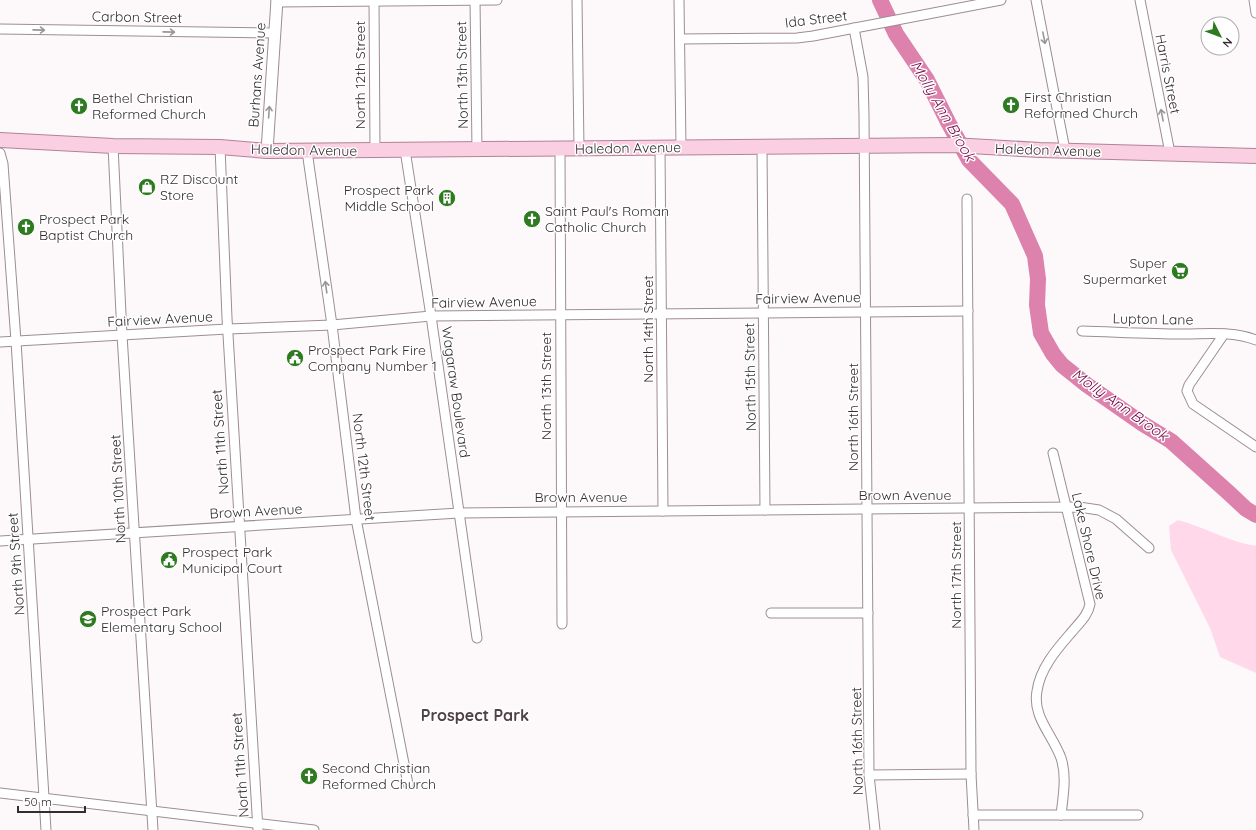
<svg xmlns="http://www.w3.org/2000/svg" width="1256" height="830" font-family="Quicksand,sans-serif">
<style>
.green{fill:#ffd9e9}
.lines{fill:none;stroke-linecap:round;stroke-linejoin:round}
.river{stroke:#dc82ac;stroke-width:16}
.minor-casing{stroke:#9d8d94;stroke-width:11}
.tertiary-casing{stroke:#9d8d94;stroke-width:13}
.primary-casing{stroke:#b28297;stroke-width:16}
.minor{stroke:#fff;stroke-width:9}
.tertiary{stroke:#fff;stroke-width:11}
.primary{stroke:#facfe2;stroke-width:14}
.oneway{stroke:#9a9698}
.labels{text-anchor:middle;stroke-width:3;stroke-linejoin:round;paint-order:stroke}
.street-label{font-size:14px;fill:#342d30;stroke:#fff}
.poi-label{font-size:14px;fill:#342d30;stroke:#fff;text-anchor:start}
.water-label{font-size:15px;font-style:italic;fill:#77074b;stroke:#fff}
.quarter-label{font-size:16px;font-weight:bold;fill:#4f4147;stroke:#fff}
</style>
<rect width="100%" height="100%" fill="#fdf9fb"/>
<!-- green -->
<path class="green" d="M 1178,520 C 1205,527 1229,542 1256,546 L 1256,673 L 1220,657 L 1210,628 L 1171,550 L 1169,526 Z"/>
<g class="lines">
<!-- river -->
<polyline class="river" points="880,0 896,34 927,80 948,122 969,160 1012,204 1035,256 1038,279 1037,305 1041,333 1053,354 1062,365 1087,385 1143,424 1171,441 1230,494 1246,509 1256,515"/>
<defs>
<g id="minor">
<polyline points="374,0 375,150"/>
<polyline points="475,0 477,150"/>
<polyline points="577,0 579,149"/>
<polyline points="679,0 681,147"/>
<polyline points="1036,0 1065,150"/>
<polyline points="1140,0 1170,153"/>
<polyline points="1254,0 1256,13"/>
<polyline points="276,2 497,0"/>
<polyline points="854,28 863,77 864,115 869,775 875,830"/>
<polyline points="0,29 274,33"/>
<polyline points="680,39 797,38 813,36 1001,0"/>
<polyline points="113,146 122,335 153,830"/>
<polyline points="220,147 227,318 258,830"/>
<polyline points="660,147 663,511"/>
<polyline points="762,147 765,510"/>
<polyline points="560,149 562,624"/>
<polyline points="405,150 431,316 477,638"/>
<polyline points="307,151 332,325 356,519 408,784"/>
<polyline points="0,153 3,164 16,341 46,830"/>
<polyline points="967,199 971,774 974,830"/>
<path d="M 1082,331 C 1116,332 1149,334 1183,334 C 1208,334 1233,331 1256,340"/>
<polyline points="1224,334 1189,385 1187,391 1193,404 1256,447"/>
<polyline points="0,342 227,329 332,325 431,316 968,311"/>
<path d="M 1053,453 L 1090,604 C 1088,616 1078,624 1070,634 C 1056,650 1040,669 1037,691 C 1032,717 1053,735 1061,758 C 1067,776 1063,797 1061,815"/>
<polyline points="0,541 459,513 1079,507 1099,510 1116,519 1149,548"/>
<polyline points="771,613 868,613"/>
<polyline points="869,775 971,774"/>
<polyline points="0,793 314,830"/>
<polyline points="973,815 1138,815"/>
</g>
<polyline id="tertiary" points="267,151 277,0"/>
<polyline id="primary" points="0,140 113,146 220,147 267,151 952,145 1040,150 1256,156"/>
</defs>
<!-- minor casing -->
<use href="#minor" class="minor-casing"/>
<!-- tertiary casing -->
<use href="#tertiary" class="tertiary-casing"/>
<!-- primary casing -->
<use href="#primary" class="primary-casing"/>
<!-- minor -->
<use href="#minor" class="minor"/>
<!-- tertiary -->
<use href="#tertiary" class="tertiary"/>
<!-- primary -->
<use href="#primary" class="primary"/>
</g>
<!-- one-way arrows -->
<defs><path id="oneway-shaft" d="M-6 0H5M1.5-3L5.5 0L1.5 3" fill="none" stroke-width="1.6" stroke-linecap="round" stroke-linejoin="round"/></defs>
<g class="oneway">
<use href="#oneway-shaft" transform="translate(39 30) rotate(1)"/>
<use href="#oneway-shaft" transform="translate(169 32) rotate(1)"/>
<use href="#oneway-shaft" transform="translate(1044 38) rotate(79)"/>
<use href="#oneway-shaft" transform="translate(269 112) rotate(-86)"/>
<use href="#oneway-shaft" transform="translate(1162 115) rotate(-101)"/>
<use href="#oneway-shaft" transform="translate(326 287) rotate(-98)"/>
</g>
<!-- icons -->
<defs>
<symbol id="church-disc" viewBox="-11 -11 22 22"><circle r="9.5" fill="#2e7a21" stroke="#fff"/><path d="M-1.2-6h2.4v3.5h3.3v2.4h-3.3V6h-2.4V-.1h-3.3v-2.4h3.3Z" fill="#fff"/></symbol>
<symbol id="shop-disc" viewBox="-11 -11 22 22"><circle r="9.5" fill="#2e7a21" stroke="#fff"/><path d="M-5-2.5h2.3a2.7 3.5 0 0 1 5.4 0H5L5.5 6h-11ZM-1.5-2.5h3a1.5 2.3 0 0 0-3 0Z" fill="#fff"/></symbol>
<symbol id="building-disc" viewBox="-11 -11 22 22"><circle r="9.5" fill="#2e7a21" stroke="#fff"/><path d="M-4-6H4V6H1V3H-1V6H-4ZM-2.5-4.3h1.7v1.8h-1.7ZM.8-4.3h1.7v1.8H.8ZM-2.5-1h1.7V.8h-1.7ZM.8-1h1.7V.8H.8Z" fill="#fff"/></symbol>
<symbol id="supermarket-disc" viewBox="-11 -11 22 22"><circle r="9.5" fill="#2e7a21" stroke="#fff"/><path d="M-6-5.5h2.5l.6 2H6L4.5 2H-2.5L-4.4-4H-6ZM-1.5 3.2a1.3 1.3 0 1 0 .1 0ZM3 3.2a1.3 1.3 0 1 0 .1 0Z" fill="#fff"/></symbol>
<symbol id="civic-disc" viewBox="-11 -11 22 22"><circle r="9.5" fill="#2e7a21" stroke="#fff"/><path d="M-.6-6.5H3V-4.5H.6V-3L4-1V1h2V6H-6V1h2V-1L-.6-3ZM-1.2 2.5V6h2.4V2.5Z" fill="#fff"/></symbol>
<symbol id="school-disc" viewBox="-11 -11 22 22"><circle r="9.5" fill="#2e7a21" stroke="#fff"/><path d="M0-5L7-2L0 1L-7-2ZM-4 1L0 2.5L4 1V4Q0 6-4 4Z" fill="#fff"/></symbol>
</defs>
<g fill-rule="evenodd">
<use href="#church-disc" x="1001" y="95" width="20" height="20"/>
<use href="#church-disc" x="69" y="96" width="20" height="20"/>
<use href="#shop-disc" x="137" y="177" width="20" height="20"/>
<use href="#building-disc" x="437" y="188" width="20" height="20"/>
<use href="#church-disc" x="522" y="209" width="20" height="20"/>
<use href="#church-disc" x="16" y="217" width="20" height="20"/>
<use href="#supermarket-disc" x="1170" y="261" width="20" height="20"/>
<use href="#civic-disc" x="285" y="348" width="20" height="20"/>
<use href="#civic-disc" x="159" y="550" width="20" height="20"/>
<use href="#school-disc" x="78" y="609" width="20" height="20"/>
<use href="#church-disc" x="299" y="766" width="20" height="20"/>
</g>
<g class="labels">
<!-- street labels -->
<g class="street-label">
<text transform="translate(137 17) rotate(1)" y="5">Carbon Street</text>
<text transform="translate(816 19) rotate(-7)" y="5">Ida Street</text>
<text transform="translate(1168 74) rotate(79)" y="5">Harris Street</text>
<text transform="translate(257 75) rotate(-86)" y="5">Burhans Avenue</text>
<text transform="translate(360 75) rotate(-90)" y="5">North 12th Street</text>
<text transform="translate(462 75) rotate(-91)" y="5">North 13th Street</text>
<text transform="translate(628 148) rotate(-1)" y="5">Haledon Avenue</text>
<text transform="translate(304 150) rotate(1)" y="5">Haledon Avenue</text>
<text transform="translate(1048 150) rotate(2)" y="5">Haledon Avenue</text>
<text transform="translate(808 298) rotate(-1)" y="5">Fairview Avenue</text>
<text transform="translate(484 302) rotate(-1)" y="5">Fairview Avenue</text>
<text transform="translate(160 319) rotate(-3)" y="5">Fairview Avenue</text>
<text transform="translate(1153 319) rotate(1)" y="5">Lupton Lane</text>
<text transform="translate(648 329) rotate(-90)" y="5">North 14th Street</text>
<text transform="translate(750 377) rotate(-91)" y="5">North 15th Street</text>
<text transform="translate(546 386) rotate(-90)" y="5">North 13th Street</text>
<text transform="translate(456 392) rotate(82)" y="5">Wagaraw Boulevard</text>
<text transform="translate(853 417) rotate(-90)" y="5">North 16th Street</text>
<text transform="translate(220 442) rotate(-94)" y="5">North 11th Street</text>
<text transform="translate(364 467) rotate(83)" y="5">North 12th Street</text>
<text transform="translate(118 489) rotate(-93)" y="5">North 10th Street</text>
<text x="905" y="500">Brown Avenue</text>
<text x="581" y="502">Brown Avenue</text>
<text transform="translate(256 511) rotate(-3)" y="5">Brown Avenue</text>
<text transform="translate(1089 546) rotate(77)" y="5">Lake Shore Drive</text>
<text transform="translate(16 564) rotate(-94)" y="5">North 9th Street</text>
<text transform="translate(956 575) rotate(-90)" y="5">North 17th Street</text>
<text transform="translate(857 741) rotate(-91)" y="5">North 16th Street</text>
<text transform="translate(240 765) rotate(-94)" y="5">North 11th Street</text>
</g>
<!-- poi labels -->
<g class="poi-label">
<text x="1024" y="102">First Christian<tspan x="1024" dy="16">Reformed Church</tspan></text>
<text x="92" y="103">Bethel Christian<tspan x="92" dy="16">Reformed Church</tspan></text>
<text x="160" y="184">RZ Discount<tspan x="160" dy="16">Store</tspan></text>
<text x="434" y="195" text-anchor="end">Prospect Park<tspan x="434" dy="16">Middle School</tspan></text>
<text x="545" y="216">Saint Paul's Roman<tspan x="545" dy="16">Catholic Church</tspan></text>
<text x="39" y="224">Prospect Park<tspan x="39" dy="16">Baptist Church</tspan></text>
<text x="1167" y="268" text-anchor="end">Super<tspan x="1167" dy="16">Supermarket</tspan></text>
<text x="308" y="355">Prospect Park Fire<tspan x="308" dy="16">Company Number 1</tspan></text>
<text x="182" y="557">Prospect Park<tspan x="182" dy="16">Municipal Court</tspan></text>
<text x="101" y="616">Prospect Park<tspan x="101" dy="16">Elementary School</tspan></text>
<text x="322" y="773">Second Christian<tspan x="322" dy="16">Reformed Church</tspan></text>
</g>
<!-- water labels -->
<g class="water-label">
<text transform="translate(943 111) rotate(60)" y="5">Molly Ann Brook</text>
<text transform="translate(1120 405) rotate(35)" y="5">Molly Ann Brook</text>
</g>
<!-- quarter labels -->
<g class="quarter-label">
<text x="475" y="721">Prospect Park</text>
</g>
</g>
<!-- north arrow -->
<g transform="translate(1220 36) rotate(132)"><circle r="19" fill="#ffffff" stroke="#aeabac"/>
<path d="M0-3L7 15L0 10L-7 15Z" fill="#2e7a21"/>
<text y="-6" font-size="11" font-weight="bold" text-anchor="middle" fill="#342d30">N</text>
</g>
<!-- scale -->
<path d="M18 806v6h67v-6" fill="none" stroke="#342d30" stroke-width="2"/>
<text x="24" y="806" font-size="12" fill="#342d30" stroke="#ffffff" stroke-width="3" paint-order="stroke">50 m</text>
</svg>
